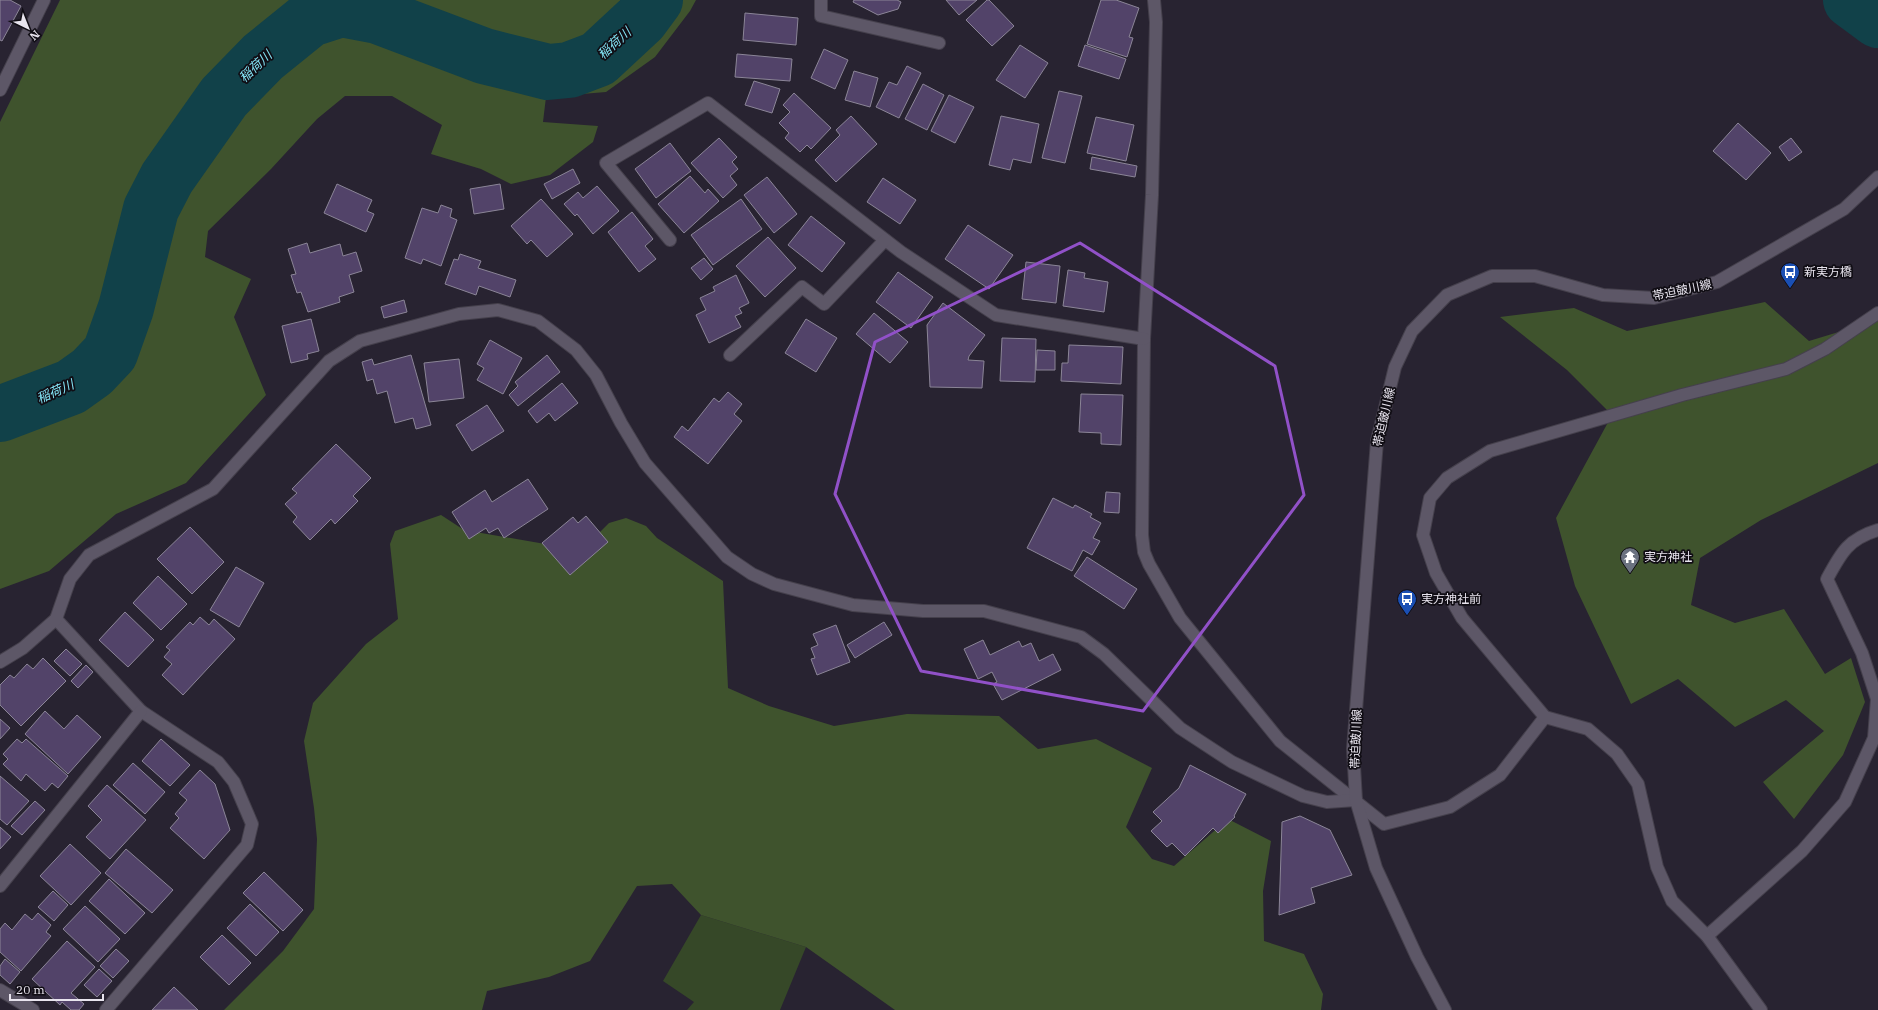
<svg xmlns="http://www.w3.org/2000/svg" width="1878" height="1010" font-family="'IBM Plex Serif','Noto Sans JP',serif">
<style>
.green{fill:#364828}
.forest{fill:#3f532d}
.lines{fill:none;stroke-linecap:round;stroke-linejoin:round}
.river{stroke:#114149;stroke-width:56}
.building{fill:#524369;stroke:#8b8597}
.minor-casing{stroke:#45404c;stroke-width:14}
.minor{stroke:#5d5767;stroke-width:12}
.marked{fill:none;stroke:#9151c8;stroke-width:3;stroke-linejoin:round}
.labels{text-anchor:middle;stroke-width:3.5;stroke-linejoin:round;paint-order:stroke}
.poi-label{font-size:12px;fill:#e8e4ee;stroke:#100d14;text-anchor:start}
.street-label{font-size:12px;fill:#e8e4ee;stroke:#100d14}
.water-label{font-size:13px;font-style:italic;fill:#84e6f7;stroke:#100d14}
</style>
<rect width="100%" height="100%" fill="#282331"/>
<!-- green -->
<polygon class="green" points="701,915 806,947 780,1010 687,1010 694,1002 663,981"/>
<!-- forest -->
<g class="forest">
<polygon points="60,0 696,0 690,11 655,57 606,92 546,97 543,122 598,126 593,142 550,175 511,184 481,169 431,154 442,125 392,96 345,96 317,119 271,169 208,231 205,257 251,279 234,317 266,395 186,483 116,514 49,571 0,589 0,122"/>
<polygon points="1765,302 1809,341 1878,320 1878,463 1761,520 1700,558 1691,605 1735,623 1784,609 1825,674 1851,658 1865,702 1843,755 1794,819 1763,782 1824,731 1786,700 1735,727 1678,679 1631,704 1575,586 1556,518 1612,415 1567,370 1500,317 1574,308 1627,331"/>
<polygon points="441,515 464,530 568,548 591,541 609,523 626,518 646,526 657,538 723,581 728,688 769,706 834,726 907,714 999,716 1038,749 1096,739 1152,768 1126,827 1152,859 1174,866 1228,819 1271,841 1263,891 1264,941 1304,954 1323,994 1321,1010 895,1010 806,947 701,915 672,884 637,886 590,961 549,977 487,991 482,1010 224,1010 283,951 314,909 317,839 314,808 304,741 313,703 366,644 398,619 390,544 395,531"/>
</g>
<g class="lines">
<!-- river -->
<g class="river">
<polyline points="1851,0 1878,20"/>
<polyline points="0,414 71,387 92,372 110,353 126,308 151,209 167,178 224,97 263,57 310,19 341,9 378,16 484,56 548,72 569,70 598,59 641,19 655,0"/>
</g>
</g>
<!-- building -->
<g class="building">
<polygon points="0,0 10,0 21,6 2,41 0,40"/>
<polygon points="854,0 897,0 901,2 898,9 878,15 853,2"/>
<polygon points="946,0 977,0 959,15"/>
<polygon points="987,0 989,0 1014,26 992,46 966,20"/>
<polygon points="1101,0 1116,0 1139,8 1129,37 1133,38 1127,57 1087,44"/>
<polygon points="745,13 798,18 796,45 743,40"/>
<polygon points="1020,45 1048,63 1025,98 996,80"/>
<polygon points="1085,45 1126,59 1119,79 1078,66"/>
<polygon points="824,49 848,60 835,89 811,78"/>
<polygon points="737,54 792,59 790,81 735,77"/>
<polygon points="907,66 921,73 899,118 876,107 889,82 897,85"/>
<polygon points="854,71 878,78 870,107 845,100"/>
<polygon points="754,81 780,89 772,113 745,105"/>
<polygon points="923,84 944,95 927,130 905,119"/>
<polygon points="1059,91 1082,96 1065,163 1042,158"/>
<polygon points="794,93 831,128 811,149 807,145 800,152 785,138 789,133 779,123 790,112 783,105"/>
<polygon points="949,95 974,107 955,143 931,131"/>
<polygon points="851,116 877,144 836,182 815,160 840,135 836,130"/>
<polygon points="1001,116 1039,124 1031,163 1013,159 1010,170 989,165"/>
<polygon points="1096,117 1134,125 1126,161 1087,153"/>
<polygon points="1738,123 1771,153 1746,180 1713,151"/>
<polygon points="719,138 737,157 732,162 738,169 730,176 737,185 723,198 691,163"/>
<polygon points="1791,138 1802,152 1789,161 1779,147"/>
<polygon points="670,143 691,171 656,198 635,169"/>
<polygon points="1092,157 1137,166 1135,177 1090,169"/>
<polygon points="573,169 580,183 552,199 544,184"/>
<polygon points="690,176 705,193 708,189 719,201 684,233 658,204"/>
<polygon points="767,177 797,214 774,233 744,195"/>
<polygon points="883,178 916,200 900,224 867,202"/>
<polygon points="337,184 372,200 367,211 374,214 366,232 324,213"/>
<polygon points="500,184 504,209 474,214 470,189"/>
<polygon points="597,186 619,211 593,234 577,214 575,216 564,204 578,192 583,198"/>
<polygon points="541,199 573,234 547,257 531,240 527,244 511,226"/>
<polygon points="741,199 762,229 713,265 691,235"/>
<polygon points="441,205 452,209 450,217 457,220 441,266 423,259 421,264 405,258 422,208 438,213"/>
<polygon points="632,212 653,239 645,246 656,259 639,272 608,232"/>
<polygon points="811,216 845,243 822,272 788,245"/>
<polygon points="968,225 1013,255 989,289 945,259"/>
<polygon points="768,237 796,268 765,297 736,266"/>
<polygon points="307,243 310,253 340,244 343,256 356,252 362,271 349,275 354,292 339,297 340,302 308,312 301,292 297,293 291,275 296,274 288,249"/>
<polygon points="460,254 481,261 478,268 516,280 510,297 479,286 476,295 445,284 454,259 458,260"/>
<polygon points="704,258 713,269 701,280 691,268"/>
<polygon points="1026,262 1060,266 1056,303 1022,299"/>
<polygon points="1068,270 1085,273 1084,278 1108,282 1104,312 1063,306"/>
<polygon points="898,272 933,297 911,328 876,302"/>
<polygon points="736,275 749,303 739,308 742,313 735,316 741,327 709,343 696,315 706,310 700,298 715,291 713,287"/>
<polygon points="404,300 407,312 384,318 381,307"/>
<polygon points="943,303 985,335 969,356 968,360 984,361 982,388 930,387 927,325"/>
<polygon points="874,313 908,342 890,363 856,334"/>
<polygon points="311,319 319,351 307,354 308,359 291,363 282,326"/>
<polygon points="806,319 837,338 816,372 785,353"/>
<polygon points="1002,338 1036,339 1035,382 1000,381"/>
<polygon points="490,340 522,358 503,394 477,380 484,368 477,364"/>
<polygon points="1069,345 1123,347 1121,384 1061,381 1062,363 1068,363"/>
<polygon points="1037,350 1055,351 1055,370 1036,370"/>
<polygon points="411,355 431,425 416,429 413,418 395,423 387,391 377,394 373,379 367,381 362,362 372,359 374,365"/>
<polygon points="547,355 560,372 518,406 509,395 518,386 515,382"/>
<polygon points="459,359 464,398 429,402 424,363"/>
<polygon points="562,383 578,403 555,421 549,413 537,423 528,411"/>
<polygon points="728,392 742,404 734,414 742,421 708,464 674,437 682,426 688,431 714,398 719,402"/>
<polygon points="1081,394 1123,395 1121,445 1101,444 1101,433 1079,432"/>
<polygon points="487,405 504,431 472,451 456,425"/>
<polygon points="336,444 371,478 353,496 358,501 335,524 331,519 310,540 293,522 297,517 285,504 297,493 292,489"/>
<polygon points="528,479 548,509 504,538 498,528 489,533 486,528 469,539 452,512 485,490 492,502"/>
<polygon points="1106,492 1120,493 1119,513 1104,512"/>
<polygon points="1053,498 1073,508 1075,505 1092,514 1090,517 1101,523 1093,538 1100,541 1092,555 1083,550 1072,571 1027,548"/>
<polygon points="586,516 608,542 570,575 542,543 573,517 578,523"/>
<polygon points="190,527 224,562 192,594 157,559"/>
<polygon points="1087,557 1137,589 1124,609 1074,576"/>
<polygon points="236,567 264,583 239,627 210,610"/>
<polygon points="158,576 187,604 161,630 133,603"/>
<polygon points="125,612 154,640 128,667 99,640"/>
<polygon points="200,617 209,625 214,619 235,639 183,695 162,675 172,664 164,657 170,650 166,647 190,622 193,625"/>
<polygon points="884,622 892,635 855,658 847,645"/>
<polygon points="836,625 850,662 817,675 811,659 815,658 811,648 818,645 813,634"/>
<polygon points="983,640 990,655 1019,641 1022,647 1031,643 1039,661 1053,654 1061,670 1002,700 993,684 997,682 992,672 978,679 964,649"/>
<polygon points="66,649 82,664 70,676 54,661"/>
<polygon points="43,658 66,681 21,726 0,705 0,685 10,675 14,678 27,664 33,669"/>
<polygon points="86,665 93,672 78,688 71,681"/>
<polygon points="45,711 64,729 77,715 101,737 68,774 25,734"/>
<polygon points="0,719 10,728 0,739"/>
<polygon points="17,739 22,743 26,739 68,776 58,788 52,783 45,791 26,774 21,781 3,764 8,759 3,754"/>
<polygon points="161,739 190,765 170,786 142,761"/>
<polygon points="133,763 165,792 145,814 113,785"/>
<polygon points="1190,765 1246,794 1234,816 1235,817 1218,833 1213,828 1185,856 1172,843 1167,847 1151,831 1162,821 1153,812 1179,788"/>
<polygon points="200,770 215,784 230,830 204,859 170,828 179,818 175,814 187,800 179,793"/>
<polygon points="0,776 29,801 7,825 0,819"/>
<polygon points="107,785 146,820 110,859 86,837 102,820 88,806"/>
<polygon points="35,801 45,810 22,835 11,826"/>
<polygon points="1300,816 1330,830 1352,875 1311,888 1315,903 1279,915 1282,822"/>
<polygon points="0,827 11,837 0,849"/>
<polygon points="70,844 101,873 71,905 40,876"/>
<polygon points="126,849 173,890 152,913 105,873"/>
<polygon points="264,872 303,910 283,931 243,893"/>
<polygon points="109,879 145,913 125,934 89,901"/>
<polygon points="53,891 68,905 54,921 38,907"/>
<polygon points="250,904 279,932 256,956 227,928"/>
<polygon points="85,906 120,939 98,962 63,929"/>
<polygon points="38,913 51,925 46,932 51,936 21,971 0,952 0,929 5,923 12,930 25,914 32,920"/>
<polygon points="222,935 251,963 229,985 200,957"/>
<polygon points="67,941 95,967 71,993 84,1004 79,1010 71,1010 62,1002 60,1005 32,979"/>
<polygon points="116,949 129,961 113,978 100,966"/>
<polygon points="5,959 20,972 10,984 0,975 0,966"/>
<polygon points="99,969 112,981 97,997 84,985"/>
<polygon points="174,987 198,1010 152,1010"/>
</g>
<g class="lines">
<defs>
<g id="minor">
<polyline points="821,0 821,16 939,43"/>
<polyline points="1154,0 1156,22 1152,195 1144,339 1142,535 1144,552 1149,564 1180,618 1280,741 1384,824 1450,807 1500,775 1545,717"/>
<polyline points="0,90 44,0"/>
<polyline points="670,240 606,163 708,103 901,252 996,315 1144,339"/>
<polyline points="730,355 802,287 824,304 885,240"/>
<polyline points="56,619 141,711 218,762 234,782 252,824 247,845 106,1010"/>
<polyline points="0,662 23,648 56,619 70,579 89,555 213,489 329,361 360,341 459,314 498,310 538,321 576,350 596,375 621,423 645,463 727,557 752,574 774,584 853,605 923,611 984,611 1081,637 1104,654 1180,728 1232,762 1303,796 1327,802 1356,800"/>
<polyline points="0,886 141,711"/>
<path d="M 1707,936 L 1802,851 L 1845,802 L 1874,738 L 1877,699 L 1862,653 L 1827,579 C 1841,553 1848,539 1878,530"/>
<polyline points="0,990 33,1010"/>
<polyline points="1445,1010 1417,957 1376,868 1356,800 1353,749 1377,441 1395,367 1412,331 1447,295 1492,276 1535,276 1603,295 1654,298 1717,282 1844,209 1878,177"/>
<polyline points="1761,1010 1707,936 1672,901 1657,867 1638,784 1617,754 1588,729 1545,717 1462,618 1436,573 1423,535 1430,498 1447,478 1490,451 1682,395 1786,369 1825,349 1878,313"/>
</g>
</defs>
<!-- minor casing -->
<use href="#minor" class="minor-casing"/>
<!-- minor -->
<use href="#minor" class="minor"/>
</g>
<!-- marked area -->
<path class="marked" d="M 1080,243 L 1275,366 L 1304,495 L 1143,711 L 921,671 L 835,494 L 875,342 Z"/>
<!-- icons -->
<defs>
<symbol id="bus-pin" viewBox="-11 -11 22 30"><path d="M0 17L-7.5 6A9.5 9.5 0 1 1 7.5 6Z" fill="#1a4fb4" stroke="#100d14"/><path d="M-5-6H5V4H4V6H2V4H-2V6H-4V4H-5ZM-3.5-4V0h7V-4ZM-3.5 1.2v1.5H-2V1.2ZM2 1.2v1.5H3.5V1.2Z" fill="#fff"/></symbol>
<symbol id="temple-pin" viewBox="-11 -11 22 30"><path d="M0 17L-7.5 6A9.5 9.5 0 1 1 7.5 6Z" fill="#6b7280" stroke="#100d14"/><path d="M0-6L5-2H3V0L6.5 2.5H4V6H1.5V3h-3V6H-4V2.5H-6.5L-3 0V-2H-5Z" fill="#fff"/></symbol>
</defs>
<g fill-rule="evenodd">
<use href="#bus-pin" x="1779" y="261" width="22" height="30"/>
<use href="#temple-pin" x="1619" y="546" width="22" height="30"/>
<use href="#bus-pin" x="1396" y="588" width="22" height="30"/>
</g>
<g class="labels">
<!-- poi labels -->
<g class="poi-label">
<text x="1804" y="276">新実方橋</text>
<text x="1644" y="561">実方神社</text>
<text x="1421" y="603">実方神社前</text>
</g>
<!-- street labels -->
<g class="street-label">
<text transform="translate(1682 290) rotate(-12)" y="4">帯迫皷川線</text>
<text transform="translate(1384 417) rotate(-77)" y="4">帯迫皷川線</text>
<text transform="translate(1356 739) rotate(-88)" y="4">帯迫皷川線</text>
</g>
<!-- water labels -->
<g class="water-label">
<text transform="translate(614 43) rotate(-42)" y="5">稲荷川</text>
<text transform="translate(255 66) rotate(-43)" y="5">稲荷川</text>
<text transform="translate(55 391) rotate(-24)" y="5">稲荷川</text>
</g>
</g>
<!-- north arrow -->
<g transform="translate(28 28) rotate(137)" stroke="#100d14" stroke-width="3" paint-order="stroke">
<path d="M0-3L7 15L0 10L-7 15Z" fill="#e8e4ee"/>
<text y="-6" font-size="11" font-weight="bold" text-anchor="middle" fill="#e8e4ee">N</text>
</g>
<!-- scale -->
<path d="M10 994v6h93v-6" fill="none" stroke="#e8e4ee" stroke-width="2"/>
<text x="16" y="994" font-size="12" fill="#e8e4ee" stroke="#100d14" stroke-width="3" paint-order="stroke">20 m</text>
</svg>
